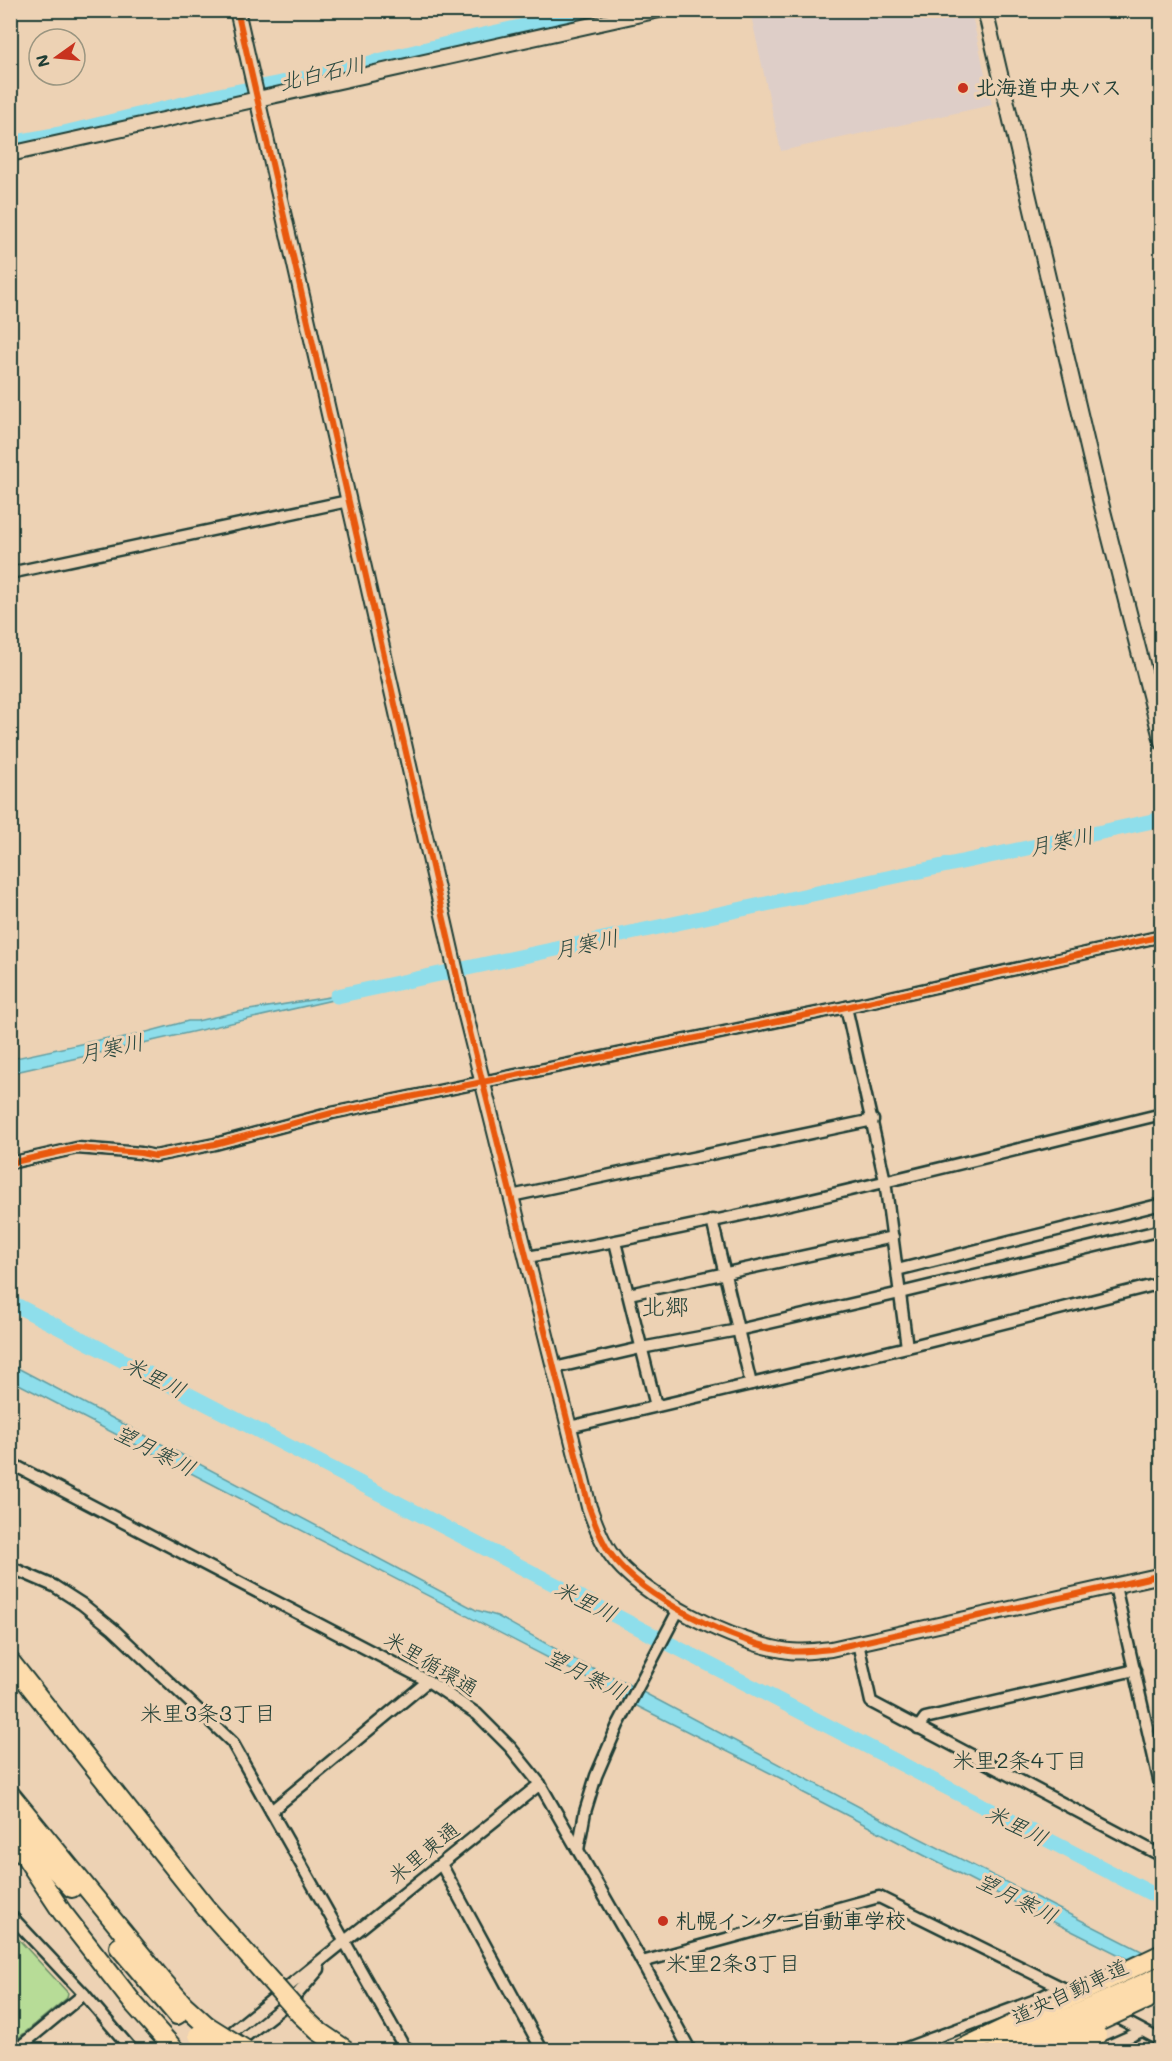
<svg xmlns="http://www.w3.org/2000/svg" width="1172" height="2061" font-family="Mali,'Klee One',sans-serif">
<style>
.built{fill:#decec8}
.green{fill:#b7dc97;stroke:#6b8c66;stroke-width:1.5}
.water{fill:#8edeeb;stroke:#629ea2;stroke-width:1.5}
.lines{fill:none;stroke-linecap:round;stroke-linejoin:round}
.stream{stroke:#629ea2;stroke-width:2}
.river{stroke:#8edeeb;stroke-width:15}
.street-casing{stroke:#1f3d34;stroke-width:15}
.secondary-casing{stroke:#1f3d34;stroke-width:18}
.highway-casing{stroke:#1f3d34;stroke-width:22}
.street{stroke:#edd2b4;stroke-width:10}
.secondary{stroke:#edd2b4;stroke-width:14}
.highway{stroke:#fddcac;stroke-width:18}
.highway-bridge-casing{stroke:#1f3d34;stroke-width:22;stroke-linecap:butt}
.highway-bridge{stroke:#fddcac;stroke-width:18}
.cycleway-casing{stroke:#edd2b4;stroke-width:10}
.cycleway{stroke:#e8590c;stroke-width:6}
.poi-dot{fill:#c8321e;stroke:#edd2b4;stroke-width:2}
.labels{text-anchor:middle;stroke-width:6;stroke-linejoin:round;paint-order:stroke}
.poi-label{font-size:21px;font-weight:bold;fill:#1f3d34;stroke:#edd2b4;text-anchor:start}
.street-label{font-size:21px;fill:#1f3d34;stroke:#edd2b4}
.water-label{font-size:22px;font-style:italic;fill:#25453d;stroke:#edd2b4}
.neighbourhood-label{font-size:22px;fill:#1f3d34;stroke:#edd2b4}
.quarter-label{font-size:24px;fill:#1f3d34;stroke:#edd2b4}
</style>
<rect width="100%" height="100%" fill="#edd2b4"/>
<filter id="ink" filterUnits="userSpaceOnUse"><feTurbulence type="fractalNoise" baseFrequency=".0167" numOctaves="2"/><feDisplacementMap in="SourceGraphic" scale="12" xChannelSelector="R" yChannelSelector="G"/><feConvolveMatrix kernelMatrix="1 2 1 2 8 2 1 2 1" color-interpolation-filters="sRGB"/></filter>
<g filter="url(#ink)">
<!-- built -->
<polygon class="built" points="750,11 971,11 992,105 781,151"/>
<!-- green -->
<polygon class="green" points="11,1931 68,1993 67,1998 11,2044"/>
<!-- water -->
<g class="water">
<polygon points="385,988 11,1073 11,1059 108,1038 117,1040 188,1021 197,1021 237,1012"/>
<polygon points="10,1364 476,1610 497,1616 579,1662 620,1680 884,1820 1161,1961 1161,1976 1010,1900 802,1792 784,1780 613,1694 589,1679 11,1380"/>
</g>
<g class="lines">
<!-- stream -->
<polyline class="stream" points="1156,672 1162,689"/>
<!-- river -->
<g class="river">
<polyline points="10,143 64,133 224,94 322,75 479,36 598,10"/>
<polyline points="337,996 1162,819"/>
<polyline points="10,1302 1162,1899"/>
</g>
<defs>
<g id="street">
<polyline points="10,573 348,501"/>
<polyline points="846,1007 885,1181 907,1347"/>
<polyline points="10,1163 77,1148 141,1153 155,1156 215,1144 332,1113 846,1007 1162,936"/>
<polyline points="511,1196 873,1120"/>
<polyline points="712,1220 751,1384"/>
<polyline points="615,1242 656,1406"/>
<path d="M 527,1257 C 741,1221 951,1165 1162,1114"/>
<polyline points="897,1270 1162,1204"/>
<polyline points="629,1294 893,1237"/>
<polyline points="554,1368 641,1348 738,1330 900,1293 1162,1230"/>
<polyline points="569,1427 916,1345 1162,1283"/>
<polyline points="10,1463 428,1681 477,1714 510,1747 540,1784 642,1962 690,2050"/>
<polyline points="10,1567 54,1586 82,1604 113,1629 232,1742 403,2045 409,2050"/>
<polyline points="1115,1586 1162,1793"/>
<polyline points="858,1643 871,1702 1162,1856"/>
<polyline points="918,1728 925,1718 1135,1670"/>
<polyline points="271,1811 428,1681"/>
<polyline points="578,1850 585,1812 596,1776 618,1725 679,1609"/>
<polyline points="441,1864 542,2050"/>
<polyline points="10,1915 84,1994 132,2050"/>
<polyline points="642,1962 879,1897 1077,1995"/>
<polyline points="1111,2014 1162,2041"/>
<polyline points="222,2040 540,1784"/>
<polyline points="233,2046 293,1999 319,1969"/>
<polyline points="16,2050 84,1994"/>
<polyline points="901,2050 1033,2001 1061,1987"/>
<polyline points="1099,2050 1142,2031"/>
</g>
<g id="secondary">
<path d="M 237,10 L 466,1016 L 589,1507 C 595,1523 600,1539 610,1553 C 639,1597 738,1645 789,1651 C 803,1653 818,1650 831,1649 L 1162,1575"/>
<polyline points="985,10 1100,499 1162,742"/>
<polyline points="10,154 659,10"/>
</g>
<g id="highway">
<polyline points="10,1661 206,1908"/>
<polyline points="10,1794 162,1980 184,2005 206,2025"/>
<polyline points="10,1822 72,1888"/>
<polyline points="11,1835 62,1912 133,2003 175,2050"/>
<polyline points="119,1947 177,2015"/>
</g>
</defs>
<!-- street casing -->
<use href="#street" class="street-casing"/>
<!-- secondary casing -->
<use href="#secondary" class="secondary-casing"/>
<!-- highway casing -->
<use href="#highway" class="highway-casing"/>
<!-- street -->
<use href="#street" class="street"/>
<!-- secondary -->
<use href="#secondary" class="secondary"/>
<!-- highway -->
<use href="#highway" class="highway"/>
<defs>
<g id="highway-bridge">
<polyline points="206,1908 300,2014 318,2031 346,2050"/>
<polyline points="206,2025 246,2050"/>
<polyline points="198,2035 222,2050"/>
<polyline points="959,2050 1162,1954"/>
<polyline points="997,2050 1162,1975"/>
<polyline points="1038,2050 1162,1992"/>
<polyline points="1069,2050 1097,2035"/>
</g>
</defs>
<!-- highway-bridge casing -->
<use href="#highway-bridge" class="highway-bridge-casing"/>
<!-- highway-bridge -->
<use href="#highway-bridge" class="highway-bridge"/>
<defs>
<g id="cycleway">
<path d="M 237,10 L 466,1016 L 589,1507 C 595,1523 600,1539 610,1553 C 639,1597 738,1645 789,1651 C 803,1653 818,1650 831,1649 L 1162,1575"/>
<polyline points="10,1163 77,1148 141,1153 155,1156 215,1144 332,1113 846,1007 1162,936"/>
</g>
</defs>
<!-- cycleway casing -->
<use href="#cycleway" class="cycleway-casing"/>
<!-- cycleway -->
<use href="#cycleway" class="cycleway"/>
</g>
</g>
<!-- markers -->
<g class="poi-dot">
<circle cx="963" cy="88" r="6"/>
<circle cx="663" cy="1921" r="6"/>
</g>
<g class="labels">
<!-- poi labels -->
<g class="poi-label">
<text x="975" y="95">北海道中央バス</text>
<text x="675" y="1928">札幌インター自動車学校</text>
</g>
<!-- street labels -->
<g class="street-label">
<text transform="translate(431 1664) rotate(31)" y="7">米里循環通</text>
<text transform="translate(424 1853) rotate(-39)" y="7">米里東通</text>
<text transform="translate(1070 1992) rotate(-25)" y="7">道央自動車道</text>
</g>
<!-- water labels -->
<g class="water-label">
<text transform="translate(322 73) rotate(-13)" y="8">北白石川</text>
<text transform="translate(1061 841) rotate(-12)" y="8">月寒川</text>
<text transform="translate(586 944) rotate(-12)" y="8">月寒川</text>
<text transform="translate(111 1048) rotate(-12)" y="8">月寒川</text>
<text transform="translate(155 1377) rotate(27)" y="8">米里川</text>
<text transform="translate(155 1450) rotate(27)" y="8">望月寒川</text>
<text transform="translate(586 1601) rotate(27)" y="8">米里川</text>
<text transform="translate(586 1674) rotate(27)" y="8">望月寒川</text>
<text transform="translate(1017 1825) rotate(27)" y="8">米里川</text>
<text transform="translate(1017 1898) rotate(27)" y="8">望月寒川</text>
</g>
<!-- neighbourhood labels -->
<g class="neighbourhood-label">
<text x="208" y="1721">米里3条3丁目</text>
<text x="1020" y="1768">米里2条4丁目</text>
<text x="733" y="1971">米里2条3丁目</text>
</g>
<!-- quarter labels -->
<g class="quarter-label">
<text x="665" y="1315">北郷</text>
</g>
</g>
<!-- margin -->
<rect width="1172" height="2061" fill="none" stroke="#edd2b4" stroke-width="36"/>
<rect x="18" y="18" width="1136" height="2025" fill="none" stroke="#1f3d34" stroke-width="2" filter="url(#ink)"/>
<!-- north arrow -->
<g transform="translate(57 57) rotate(255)"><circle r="28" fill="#edd2b4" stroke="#9b9681" stroke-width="1.5"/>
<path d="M0-4.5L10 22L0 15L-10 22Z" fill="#c8321e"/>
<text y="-9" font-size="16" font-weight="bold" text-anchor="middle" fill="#1f3d34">N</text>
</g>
</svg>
